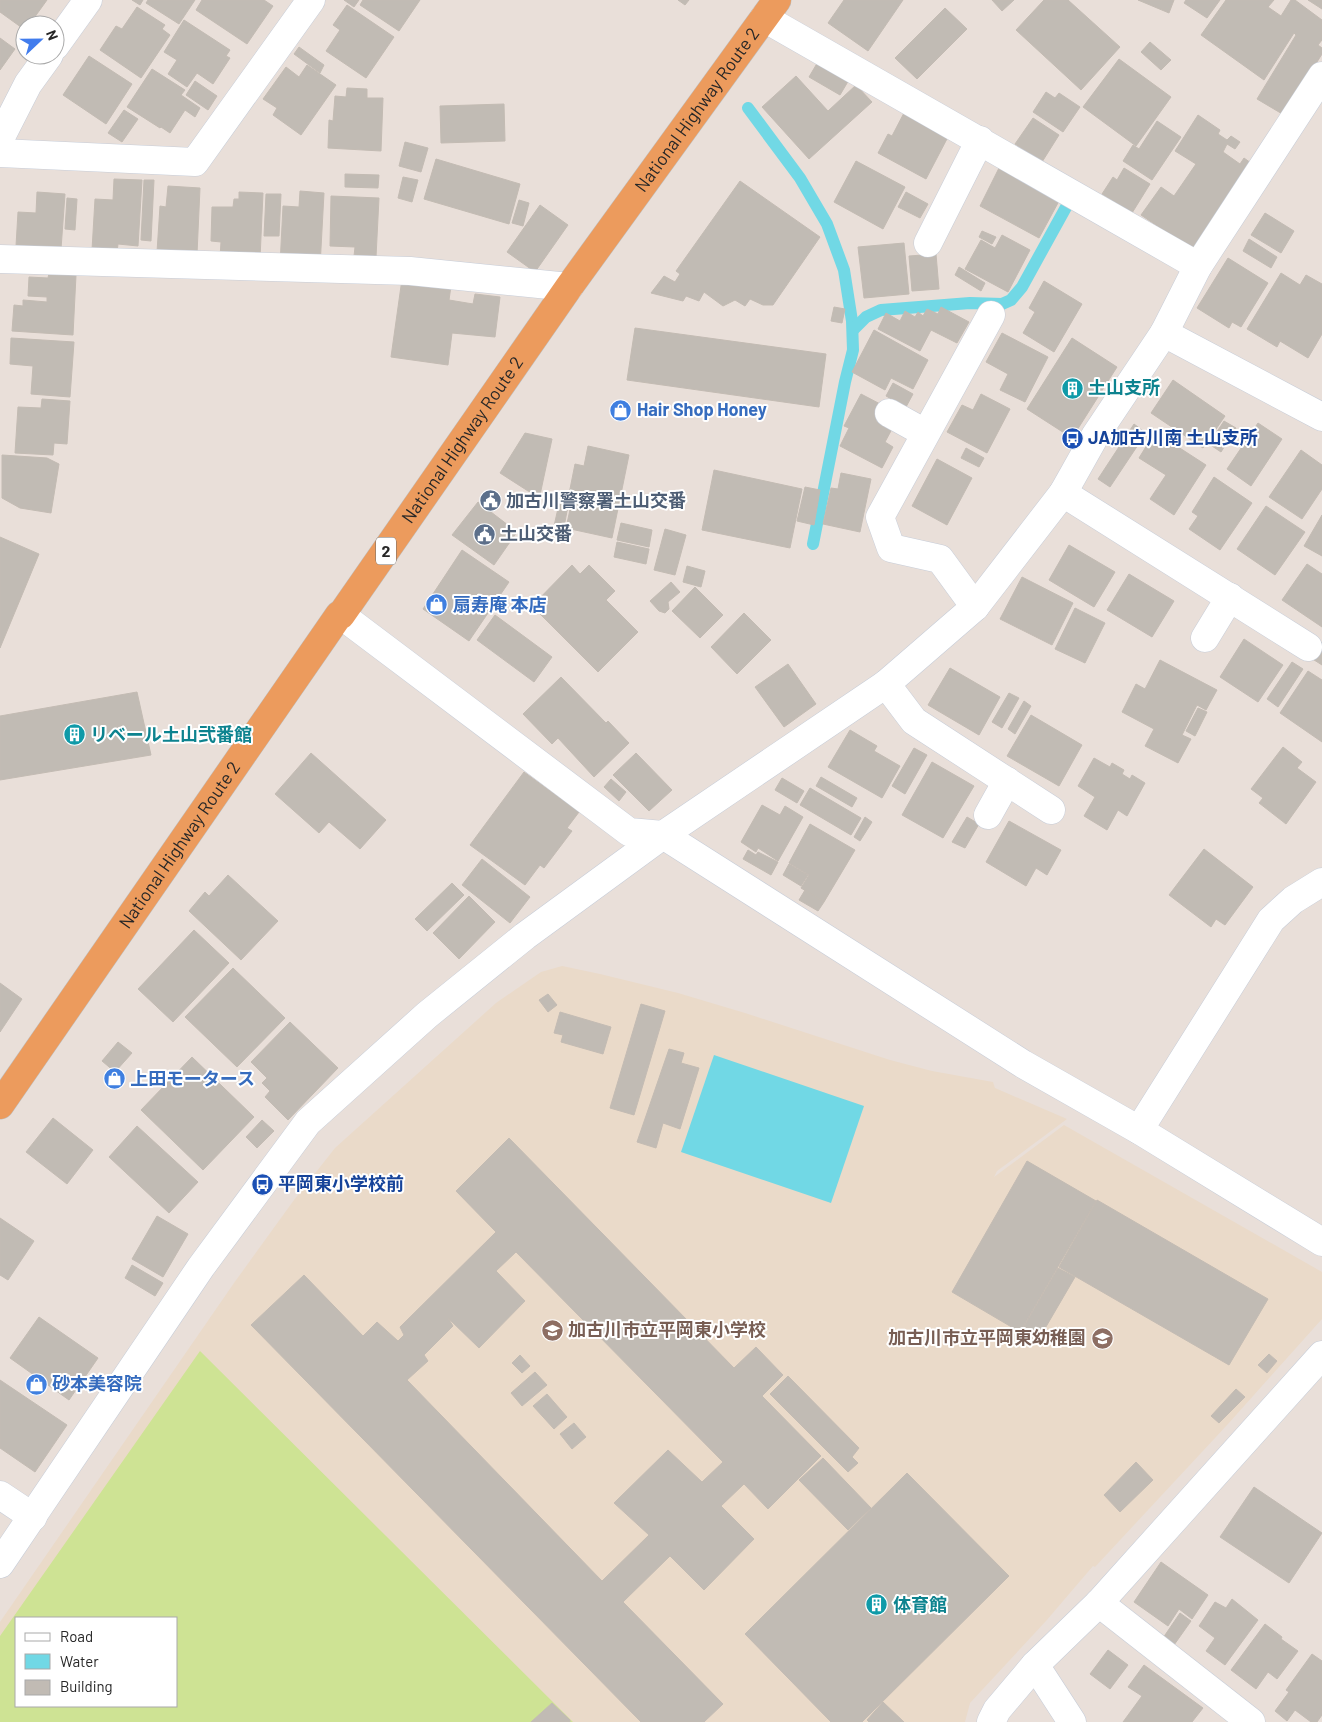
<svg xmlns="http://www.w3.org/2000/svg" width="1322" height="1722" font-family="Barlow,'Noto Sans JP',sans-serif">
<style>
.education{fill:#eadac9;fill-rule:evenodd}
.pitch{fill:#cee394;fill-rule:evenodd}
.water{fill:#71d8e5}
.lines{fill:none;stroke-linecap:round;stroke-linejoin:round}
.stream{stroke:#71d8e5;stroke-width:12}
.building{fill:#c1bbb4;stroke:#c3bbb3;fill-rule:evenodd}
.minor-casing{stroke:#c7cdd8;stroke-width:29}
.trunk-casing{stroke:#bebebe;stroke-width:29}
.minor{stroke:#fff;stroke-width:28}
.trunk{stroke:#ec9b5d;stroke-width:28}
.labels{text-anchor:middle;stroke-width:4;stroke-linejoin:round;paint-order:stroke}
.shield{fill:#fff;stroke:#686868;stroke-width:1}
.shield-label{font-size:16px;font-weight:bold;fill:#272727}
.street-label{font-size:18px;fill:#272727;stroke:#fff}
.culture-label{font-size:18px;font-weight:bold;fill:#0d838f;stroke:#fff;text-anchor:start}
.shop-label{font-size:18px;font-weight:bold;fill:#366cbe;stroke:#fff;text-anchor:start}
.transit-label{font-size:18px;font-weight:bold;fill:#164399;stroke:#fff;text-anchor:start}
.service-label{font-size:18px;font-weight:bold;fill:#4e5e75;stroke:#fff;text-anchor:start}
.education-label{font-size:18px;font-weight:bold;fill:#785e54;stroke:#fff;text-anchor:start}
</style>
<rect width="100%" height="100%" fill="#e9dfd9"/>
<!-- education -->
<path class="education" d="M 562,966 L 600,974 L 678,993 L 745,1013 L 890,1060 L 932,1071 L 993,1082 L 995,1088 L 1067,1119 L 997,1171 L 994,1177 L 1064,1125 L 1322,1272 L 1322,1319 L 1228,1424 L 1095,1567 L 1093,1566 L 1046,1621 L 970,1703 L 965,1722 L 0,1722 L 0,1622 L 234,1283 L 294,1200 L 335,1148 L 496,1003 L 541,972 ZM 16,1618 L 176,1618 L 176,1706 L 16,1706 Z"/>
<!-- pitch -->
<path class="pitch" d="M 200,1351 L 573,1722 L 0,1722 L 0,1636 ZM 16,1618 L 176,1618 L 176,1706 L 16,1706 Z"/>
<!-- water -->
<polygon class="water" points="714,1055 864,1106 831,1203 681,1152"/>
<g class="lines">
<!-- stream -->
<g class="stream">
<polyline points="748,108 800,178 827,224 844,270 852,321 853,350 845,382 813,544"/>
<polyline points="853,330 866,317 881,310 970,303 1002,304 1011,300 1022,287 1070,200"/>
</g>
</g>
<!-- building -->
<g class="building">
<polygon points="0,0 47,0 29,25 25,25 25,30 0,12"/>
<polygon points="132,0 143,0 140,5"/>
<polygon points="148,0 195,0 179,24 146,3"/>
<polygon points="202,0 264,0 273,6 247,44 196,10"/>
<polygon points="344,0 359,0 354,7"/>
<polygon points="363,0 420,0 399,31 360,5"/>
<polygon points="678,0 689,0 685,5"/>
<polygon points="844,0 903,0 868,51 828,23"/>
<polygon points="992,0 1014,0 1002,11"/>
<polygon points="1044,0 1068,0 1120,47 1081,90 1016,30"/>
<polygon points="1138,0 1174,0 1169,13"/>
<polygon points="1186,0 1220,0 1207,18 1184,3"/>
<polygon points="1226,0 1274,0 1268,7 1281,16 1291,0 1295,0 1322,20 1322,40 1318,45 1322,48 1322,54 1284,115 1257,99 1296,35 1294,33 1264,80 1201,35"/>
<polygon points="1308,0 1322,0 1322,9"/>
<polygon points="347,5 394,37 366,78 326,51 340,30 333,25"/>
<polygon points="137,7 165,25 162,29 170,35 141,78 100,50 116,26 122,29"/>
<polygon points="945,8 967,29 917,79 895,58"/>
<polygon points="184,20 230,50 226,56 230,58 213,84 197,73 187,87 168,74 177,60 164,52"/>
<polygon points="0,38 15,49 0,70"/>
<polygon points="1150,42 1171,60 1161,70 1141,52"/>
<polygon points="299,47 324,65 320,73 294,54"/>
<polygon points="89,56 132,84 106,124 63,95"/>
<polygon points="1119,59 1171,97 1136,146 1083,107"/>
<polygon points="819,60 850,78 840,95 809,77"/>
<polygon points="307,65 336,85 301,135 273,115 277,108 263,99 286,67 299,77"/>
<polygon points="152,69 185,90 181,95 200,108 195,117 185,110 170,133 161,127 160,128 127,107"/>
<polygon points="796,76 828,111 856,85 872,102 809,159 762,107"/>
<polygon points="195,81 217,96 208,110 186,95"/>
<polygon points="347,88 367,89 367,98 383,98 381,151 328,148 329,120 333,121 335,96 346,97"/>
<polygon points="1046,92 1055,98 1059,93 1080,107 1063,132 1033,112"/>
<polygon points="504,104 505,141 441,143 440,106"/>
<polygon points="124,110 138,119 122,142 108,133"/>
<polygon points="905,111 949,135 926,179 878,153 888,134 892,136"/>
<polygon points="1198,115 1220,130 1218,134 1227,140 1231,136 1240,142 1235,149 1227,144 1223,152 1240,164 1244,158 1251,163 1193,250 1141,215 1161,187 1174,196 1196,164 1175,151"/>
<polygon points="1033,118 1059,135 1042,162 1015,144"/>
<polygon points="1157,121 1181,137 1152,180 1123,161 1133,145 1139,149"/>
<polygon points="405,142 428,148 421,172 399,166"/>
<polygon points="436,159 520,184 509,224 424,199"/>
<polygon points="856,161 905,187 883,229 834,202"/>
<polygon points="999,168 1059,201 1039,238 980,206"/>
<polygon points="1124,168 1150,184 1132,213 1102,194 1113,177 1117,180"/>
<polygon points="345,174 379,175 378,188 345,187"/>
<polygon points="403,177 418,180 412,202 398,198"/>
<polygon points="114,179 142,180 138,246 118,244 117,252 92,250 95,199 113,200"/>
<polygon points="144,180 154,180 151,241 141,240"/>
<polygon points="740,181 820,237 773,305 763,305 750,299 745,306 735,300 723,306 704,292 699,301 686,296 683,301 651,293 664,276 675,282 680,274 676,271"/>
<polygon points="168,186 200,188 197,254 157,252 160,206 166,207"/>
<polygon points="300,191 324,193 320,267 280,265 283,206 299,207"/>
<polygon points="37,192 65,194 61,249 16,246 18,212 36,213"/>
<polygon points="239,192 263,193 260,259 220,257 221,242 211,241 212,207 233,207 234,199 239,199"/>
<polygon points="906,192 928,204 920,218 898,207"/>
<polygon points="266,194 281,194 279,236 264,236"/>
<polygon points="331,196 379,198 376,257 354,256 355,247 330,246"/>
<polygon points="67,198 77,199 75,230 65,229"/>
<polygon points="519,200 529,203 523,226 512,223"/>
<polygon points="540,205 568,225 535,272 507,252"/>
<polygon points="1265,213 1294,231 1281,253 1251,235"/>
<polygon points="982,231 996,237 992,244 979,237"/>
<polygon points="1002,235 1030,250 1008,292 965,269 981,240 995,248"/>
<polygon points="1249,239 1277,257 1271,268 1243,251"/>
<polygon points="904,243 909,294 864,298 858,247"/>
<polygon points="936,254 939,289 912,291 909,256"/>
<polygon points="1228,258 1268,283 1241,327 1232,322 1229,328 1197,308"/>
<polygon points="959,267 985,283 981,291 955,275"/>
<polygon points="49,273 76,275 73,335 12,331 14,305 23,306 23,300 47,302 47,297 28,296 29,277 48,278"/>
<polygon points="1281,273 1300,285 1306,275 1322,284 1322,334 1308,358 1280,341 1277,347 1247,329"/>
<polygon points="402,279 451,286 449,300 473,304 475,294 500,297 495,337 452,333 448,365 391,357"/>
<polygon points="1044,281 1082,304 1054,352 1023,333 1035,312 1029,308"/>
<polygon points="834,307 845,309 842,323 831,321"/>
<polygon points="941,307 969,322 957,343 931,330 920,351 878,329 886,313 900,321 905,311 915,317 918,312 923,316 927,309 938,314"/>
<polygon points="635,328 826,354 819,407 627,380"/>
<polygon points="874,330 928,360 913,389 891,378 885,390 852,372"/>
<polygon points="1002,333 1048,357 1025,402 1000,390 1008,374 986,362"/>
<polygon points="11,338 74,342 70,397 31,394 33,366 10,364"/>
<polygon points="1072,338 1117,367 1072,438 1027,409"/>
<polygon points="1173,380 1225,416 1203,448 1151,413"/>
<polygon points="893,383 913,394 906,407 886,396"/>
<polygon points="861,394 884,406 876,421 892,429 885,442 893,447 882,468 840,446 849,428 844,426"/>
<polygon points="981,394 1010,409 987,453 947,432 962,405 973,410"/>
<polygon points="42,399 70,401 67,444 54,443 53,455 15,453 18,407 41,408"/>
<polygon points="1224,421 1236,428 1221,452 1209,444"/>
<polygon points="1258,423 1282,439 1251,486 1227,469"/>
<polygon points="1134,424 1146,433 1110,487 1098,479"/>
<polygon points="1155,432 1206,465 1174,515 1150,499 1166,475 1139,458"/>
<polygon points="525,433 552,439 540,495 528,491 500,473"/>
<polygon points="588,446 629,455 612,538 566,528 571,505 567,504 575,464 584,466"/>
<polygon points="966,448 984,458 979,467 961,458"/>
<polygon points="1301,450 1322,465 1322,489 1302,519 1269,497"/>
<polygon points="2,455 47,458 59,464 51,513 20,508 2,498"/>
<polygon points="937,459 972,478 947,525 912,506"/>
<polygon points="714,470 802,489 790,548 702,530"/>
<polygon points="841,473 871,479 860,532 823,524 831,488 838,489"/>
<polygon points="1214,477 1252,503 1220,550 1189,529 1198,516 1192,512"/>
<polygon points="805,487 820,490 814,525 797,521"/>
<polygon points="478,502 517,532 494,565 452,535"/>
<polygon points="559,504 568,506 564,527 554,526"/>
<polygon points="1266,506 1305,532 1275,575 1237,549"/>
<polygon points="1322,515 1322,556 1304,546"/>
<polygon points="621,523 652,530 649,547 617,540"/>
<polygon points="665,529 686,535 675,575 654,570"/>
<polygon points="0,537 39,554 0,648"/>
<polygon points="617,542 649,549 646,564 614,557"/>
<polygon points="1069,545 1115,572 1094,607 1049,580"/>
<polygon points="462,550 509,582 469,641 423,609"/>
<polygon points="1307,564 1322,574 1322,627 1282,600"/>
<polygon points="572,565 580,574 589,565 615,591 606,600 638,632 598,672 532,606"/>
<polygon points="687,566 705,571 701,587 683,582"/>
<polygon points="1129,574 1174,601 1152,637 1107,610"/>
<polygon points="1022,577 1073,603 1052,645 1000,619"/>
<polygon points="671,582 680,592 668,602 669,609 665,613 659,611 650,601"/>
<polygon points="695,587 723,615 700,638 672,611"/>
<polygon points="1075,608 1105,623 1085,663 1055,649"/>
<polygon points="744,613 771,640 737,674 711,647"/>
<polygon points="495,615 552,657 534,682 477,640"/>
<polygon points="1244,639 1283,665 1258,702 1220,677"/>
<polygon points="1322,642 1322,665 1311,658"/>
<polygon points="1160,660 1217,690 1206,710 1197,705 1182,735 1191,739 1178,763 1145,746 1154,729 1122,712 1136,684 1145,689"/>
<polygon points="1292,662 1303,669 1278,707 1267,699"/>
<polygon points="788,664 816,704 784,727 755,687"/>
<polygon points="950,668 1000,697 979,735 928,705"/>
<polygon points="1308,671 1322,680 1322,742 1280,713"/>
<polygon points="561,677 606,723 608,721 629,743 594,777 558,738 552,744 523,714"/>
<polygon points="137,692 151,755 0,780 0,716"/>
<polygon points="1009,693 1019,698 1002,728 992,722"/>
<polygon points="1024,701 1031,706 1015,734 1008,729"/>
<polygon points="1198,708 1207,712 1195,736 1186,731"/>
<polygon points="1031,715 1082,745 1059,786 1007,756"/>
<polygon points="850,730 877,746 874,751 900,766 882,798 828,767"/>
<polygon points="1283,747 1302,762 1297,768 1316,782 1286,824 1259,803 1263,798 1251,789"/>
<polygon points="914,748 927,755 905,794 892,786"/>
<polygon points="311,753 386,820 360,849 329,822 319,833 275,794"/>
<polygon points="636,753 672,790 649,811 613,775"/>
<polygon points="1094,758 1110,767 1112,763 1124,770 1122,774 1130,779 1132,775 1145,783 1127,816 1118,810 1107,830 1084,816 1095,797 1078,786"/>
<polygon points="932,762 974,786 943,838 902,815"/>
<polygon points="524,772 579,812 567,828 572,831 544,868 540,865 525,885 470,845"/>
<polygon points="821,777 857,798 852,807 816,786"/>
<polygon points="782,778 804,791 797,803 775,790"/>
<polygon points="611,779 626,792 619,801 604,787"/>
<polygon points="810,788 861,818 851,835 800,805"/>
<polygon points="762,805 780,815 785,806 803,817 778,861 758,848 756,852 741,842"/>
<polygon points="865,817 872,822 860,841 854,837"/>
<polygon points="967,817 979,824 965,848 952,842"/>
<polygon points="1009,821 1061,850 1047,875 1036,868 1026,886 986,862"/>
<polygon points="810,824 855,850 824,902 801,888 809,875 789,863"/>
<polygon points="1204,849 1253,887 1225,925 1216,919 1211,927 1169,895"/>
<polygon points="748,850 756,855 758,852 778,862 771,875 743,859"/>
<polygon points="482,859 530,897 510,923 462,885"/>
<polygon points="789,864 808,875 801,886 783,875"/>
<polygon points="228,875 278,921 241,960 189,911 205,892 209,896"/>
<polygon points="452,883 464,895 427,931 415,919"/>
<polygon points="805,890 824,902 818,911 799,900"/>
<polygon points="469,896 495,922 459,959 433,933"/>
<polygon points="194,930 229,963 173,1022 138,989"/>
<polygon points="233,968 285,1018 237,1067 185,1017"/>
<polygon points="0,983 22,999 0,1032"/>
<polygon points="548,994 557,1005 548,1012 539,1000"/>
<polygon points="641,1004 665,1011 634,1115 610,1108"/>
<polygon points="560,1012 611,1027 603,1054 561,1042 563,1035 554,1033"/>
<polygon points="290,1022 338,1068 288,1120 265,1097 270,1091 262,1083 267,1078 251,1062"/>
<polygon points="118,1042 132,1053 115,1072 102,1061"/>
<polygon points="669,1049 684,1053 681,1063 699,1068 680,1129 663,1123 656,1148 637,1142"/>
<polygon points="192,1057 254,1117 203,1170 141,1110"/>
<polygon points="53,1118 93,1150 67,1184 26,1152"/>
<polygon points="262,1120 274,1131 257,1148 246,1137"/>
<polygon points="137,1126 198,1182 169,1213 109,1157"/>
<path d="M 509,1138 L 734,1368 L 756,1347 L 783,1375 L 762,1396 L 821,1456 L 768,1509 L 744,1484 L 721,1506 L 754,1539 L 704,1590 L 670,1556 L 623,1602 L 723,1704 L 704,1722 L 641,1722 L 251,1325 L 304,1275 L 363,1336 L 377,1322 L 398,1341 L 404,1335 L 400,1327 L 496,1232 L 456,1191 ZM 516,1252 L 723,1462 L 702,1482 L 668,1450 L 614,1503 L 649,1535 L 602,1581 L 407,1380 L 428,1361 L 424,1355 L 453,1326 L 448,1318 L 479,1348 L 525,1301 L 496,1271 Z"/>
<polygon points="1027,1161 1096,1201 1020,1332 952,1292"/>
<polygon points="1097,1200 1268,1299 1229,1365 1059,1267"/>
<polygon points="157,1216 188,1234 163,1277 132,1259"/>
<polygon points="0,1218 34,1241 8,1280 0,1275"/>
<polygon points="132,1265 163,1283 155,1296 125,1278"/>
<polygon points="1058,1268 1075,1277 1040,1337 1023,1328"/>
<polygon points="39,1317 98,1358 69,1400 10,1358"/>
<polygon points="1269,1354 1277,1361 1267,1373 1258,1365"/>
<polygon points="520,1355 530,1366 522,1373 512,1363"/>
<polygon points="535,1372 547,1385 522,1406 511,1393"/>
<polygon points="788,1376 859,1448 852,1457 858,1463 848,1472 770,1394"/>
<polygon points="0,1380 67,1425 35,1472 0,1448"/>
<polygon points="1236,1389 1245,1397 1219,1423 1211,1416"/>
<polygon points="547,1394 567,1417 554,1429 533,1406"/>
<polygon points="574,1423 586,1437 572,1449 560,1434"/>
<polygon points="823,1458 871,1508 848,1530 799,1480"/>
<polygon points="1136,1462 1153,1480 1120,1512 1104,1495"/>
<polygon points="907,1473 1009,1576 862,1722 831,1722 745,1634"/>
<polygon points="1254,1487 1322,1533 1289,1583 1220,1537"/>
<polygon points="1161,1562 1208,1595 1192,1619 1179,1609 1168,1626 1134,1602"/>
<polygon points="1232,1599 1258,1620 1225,1665 1206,1651 1215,1638 1199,1626 1215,1602 1226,1608"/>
<polygon points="1180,1613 1191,1621 1174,1645 1163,1638"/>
<polygon points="1265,1624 1282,1637 1281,1639 1298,1651 1277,1679 1268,1672 1256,1689 1231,1670"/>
<polygon points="1108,1650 1128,1665 1110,1689 1090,1674"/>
<polygon points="1312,1654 1322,1661 1322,1715 1317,1722 1311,1722 1295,1710 1287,1721 1275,1711 1289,1692 1286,1690"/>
<polygon points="1144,1665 1203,1708 1192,1722 1123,1722 1142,1696 1128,1687"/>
<polygon points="883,1702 904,1722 869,1722 867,1720"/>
<polygon points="552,1703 570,1720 570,1722 531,1722"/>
</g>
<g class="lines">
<defs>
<g id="minor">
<polyline points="764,18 1198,266"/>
<polyline points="55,46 88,0"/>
<polyline points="0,139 28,84 49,55"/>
<polyline points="0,153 195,162 311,0"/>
<polyline points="928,243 980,140"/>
<polyline points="0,259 410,271 569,287"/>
<polyline points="1164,333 1322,417"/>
<polyline points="889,413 925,433"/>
<polyline points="1063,493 1308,647"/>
<polyline points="975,607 940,559 891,548 880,517 991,315"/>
<polyline points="341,615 629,832 663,835 1023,1064 1139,1130 1322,1242"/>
<polyline points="1205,638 1230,597"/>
<polyline points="886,684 914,721 1051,810"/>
<polyline points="988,815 1007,781"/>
<polyline points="1139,1130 1271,920 1293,900 1322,882"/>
<polyline points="0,1495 33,1517"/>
<polyline points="0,1564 201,1267 308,1122 427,1015 525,936 663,835 886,684 975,607 1063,493 1095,436 1164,333 1198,266 1322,76"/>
<polyline points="1099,1603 1251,1722"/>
<polyline points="1035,1665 1072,1722"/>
<polyline points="991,1722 997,1710 1035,1665 1099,1603 1322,1355"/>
</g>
<g id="trunk">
<path id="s1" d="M 0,1105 L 339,615 L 341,615 L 569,287 L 777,0"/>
</g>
</defs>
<!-- minor casing -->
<use href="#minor" class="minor-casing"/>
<!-- trunk casing -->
<use href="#trunk" class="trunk-casing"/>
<!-- minor -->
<use href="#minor" class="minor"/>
<!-- trunk -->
<use href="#trunk" class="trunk"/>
</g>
<!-- icons -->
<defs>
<symbol id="building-disc" viewBox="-11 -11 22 22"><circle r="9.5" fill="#0f9aa8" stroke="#fff"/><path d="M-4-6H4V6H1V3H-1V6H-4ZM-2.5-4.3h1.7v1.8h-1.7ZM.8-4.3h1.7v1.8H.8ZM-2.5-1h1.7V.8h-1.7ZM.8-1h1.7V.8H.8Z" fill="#fff"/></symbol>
<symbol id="shop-disc" viewBox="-11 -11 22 22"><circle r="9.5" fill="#3f7fe0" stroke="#fff"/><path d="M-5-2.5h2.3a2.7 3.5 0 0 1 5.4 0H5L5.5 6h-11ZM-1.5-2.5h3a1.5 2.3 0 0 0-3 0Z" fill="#fff"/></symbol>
<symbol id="bus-disc" viewBox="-11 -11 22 22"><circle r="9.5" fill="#1a4fb4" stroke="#fff"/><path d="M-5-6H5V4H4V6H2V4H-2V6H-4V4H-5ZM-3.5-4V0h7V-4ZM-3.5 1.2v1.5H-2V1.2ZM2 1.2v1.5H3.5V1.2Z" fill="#fff"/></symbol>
<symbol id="civic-disc" viewBox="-11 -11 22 22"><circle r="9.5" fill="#5c6f8a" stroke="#fff"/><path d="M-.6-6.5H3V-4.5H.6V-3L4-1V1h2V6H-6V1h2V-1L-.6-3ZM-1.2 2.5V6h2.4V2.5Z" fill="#fff"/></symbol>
<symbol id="school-disc" viewBox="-11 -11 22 22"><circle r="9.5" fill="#8d6e63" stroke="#fff"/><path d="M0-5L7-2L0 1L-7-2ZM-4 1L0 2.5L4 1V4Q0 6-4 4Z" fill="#fff"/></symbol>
</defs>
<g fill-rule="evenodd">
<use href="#building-disc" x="1060" y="376" width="25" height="25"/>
<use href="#shop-disc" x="608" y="398" width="25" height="25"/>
<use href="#bus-disc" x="1060" y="426" width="25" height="25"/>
<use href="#civic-disc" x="478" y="488" width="25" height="25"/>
<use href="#civic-disc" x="472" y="522" width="25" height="25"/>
<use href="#shop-disc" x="424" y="592" width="25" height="25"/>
<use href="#building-disc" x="62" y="722" width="25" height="25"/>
<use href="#shop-disc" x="102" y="1066" width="25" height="25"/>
<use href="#bus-disc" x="250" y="1172" width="25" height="25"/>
<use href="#school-disc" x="540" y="1318" width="25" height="25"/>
<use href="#school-disc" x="1090" y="1326" width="25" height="25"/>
<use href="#shop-disc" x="24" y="1372" width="25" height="25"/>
<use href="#building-disc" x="864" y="1592" width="25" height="25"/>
</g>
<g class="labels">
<!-- shield labels -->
<rect class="shield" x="376" y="537.5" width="20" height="27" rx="4"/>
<g class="shield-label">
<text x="386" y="557">2</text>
</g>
<!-- street labels -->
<g class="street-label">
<text dy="6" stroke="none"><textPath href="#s1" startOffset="1216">National Highway Route 2</textPath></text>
<text dy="6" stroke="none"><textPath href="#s1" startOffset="811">National Highway Route 2</textPath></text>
<text dy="6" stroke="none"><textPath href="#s1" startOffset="316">National Highway Route 2</textPath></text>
</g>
<!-- culture labels -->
<g class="culture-label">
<text x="1088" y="394">土山支所</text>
<text x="90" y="741">リベール土山弐番館</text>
<text x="893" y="1611">体育館</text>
</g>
<!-- shop labels -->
<g class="shop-label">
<text x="637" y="416">Hair Shop Honey</text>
<text x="453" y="611">扇寿庵 本店</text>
<text x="130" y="1085">上田モータース</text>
<text x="52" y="1390">砂本美容院</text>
</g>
<!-- transit labels -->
<g class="transit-label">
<text x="1088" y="444">JA加古川南 土山支所</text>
<text x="278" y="1190">平岡東小学校前</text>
</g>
<!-- service labels -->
<g class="service-label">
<text x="506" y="507">加古川警察署土山交番</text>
<text x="500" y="540">土山交番</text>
</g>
<!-- education labels -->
<g class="education-label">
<text x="568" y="1336">加古川市立平岡東小学校</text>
<text x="1086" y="1344" text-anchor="end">加古川市立平岡東幼稚園</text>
</g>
</g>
<!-- legend -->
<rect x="15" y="1617" width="162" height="90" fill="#ffffff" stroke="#a9a9a9"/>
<rect x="25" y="1633" width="25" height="8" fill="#ffffff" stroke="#a9a9a9"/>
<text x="60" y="1642" font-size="15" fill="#272727">Road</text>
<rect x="25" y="1654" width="25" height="15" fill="#71d8e5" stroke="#a9a9a9"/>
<text x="60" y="1667" font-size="15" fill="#272727">Water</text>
<rect x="25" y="1680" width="25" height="15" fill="#c1bbb4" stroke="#a9a9a9"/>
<text x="60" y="1692" font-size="15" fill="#272727">Building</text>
<!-- north arrow -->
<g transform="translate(40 40) rotate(68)"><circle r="24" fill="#ffffff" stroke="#a9a9a9"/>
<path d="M0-4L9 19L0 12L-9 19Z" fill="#417ced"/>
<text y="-8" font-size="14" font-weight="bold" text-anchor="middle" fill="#272727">N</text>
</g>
</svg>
